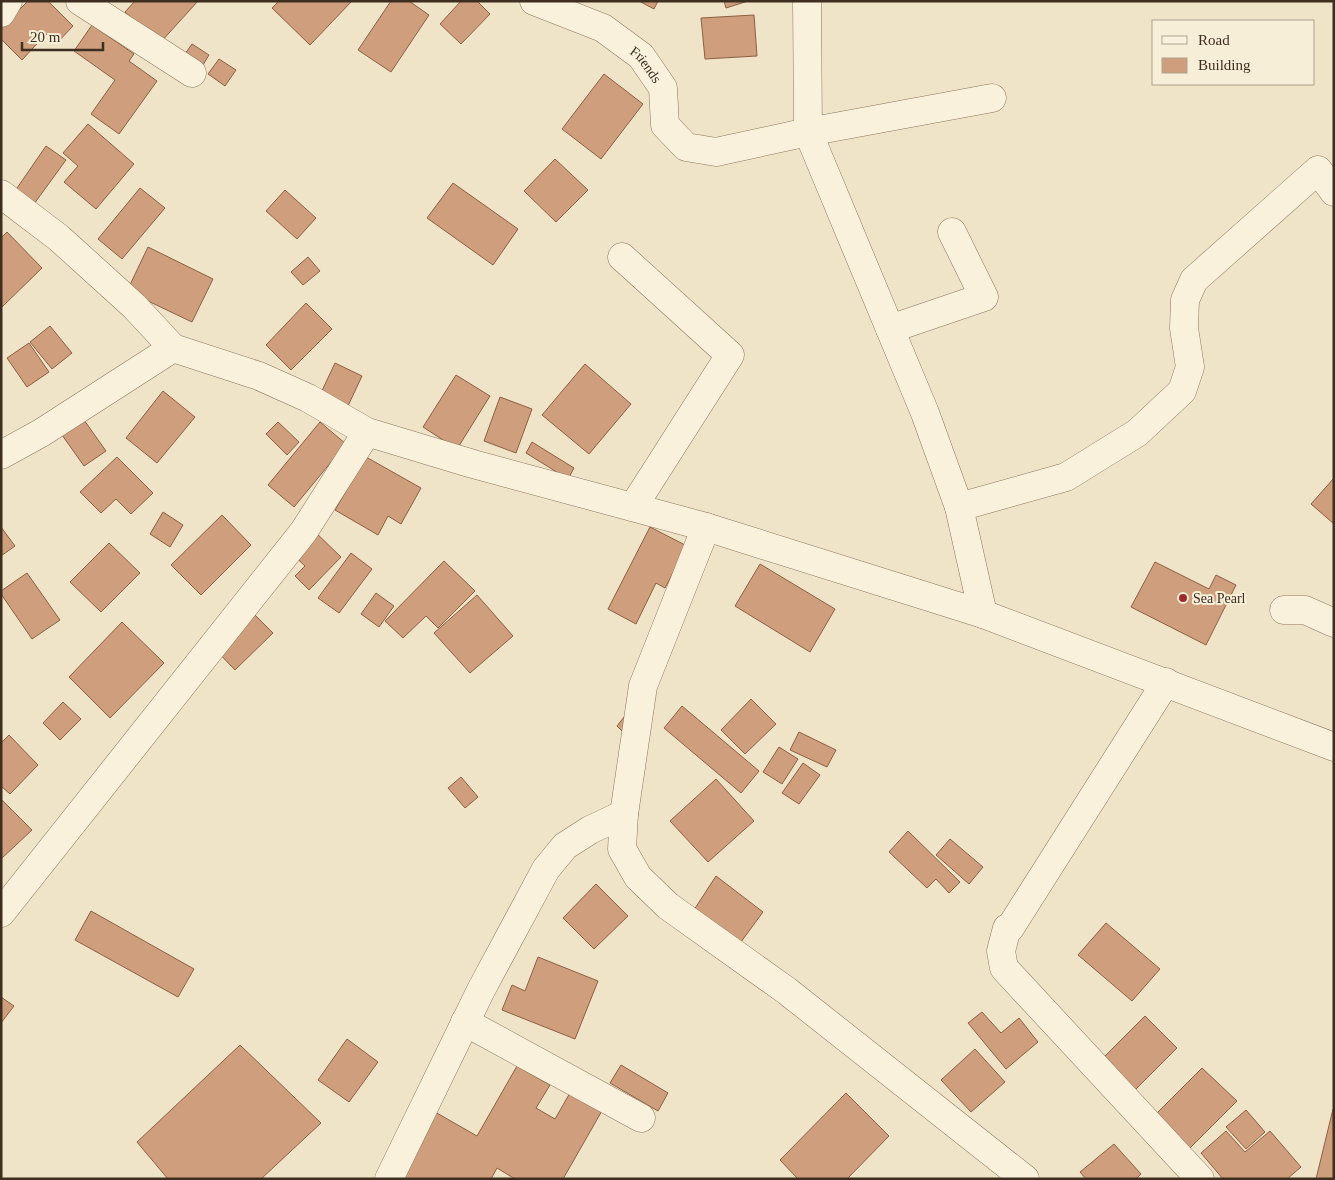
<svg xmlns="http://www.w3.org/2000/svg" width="1335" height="1180" font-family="'Times New Roman',serif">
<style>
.building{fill:#cf9f7d;stroke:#8d5f41}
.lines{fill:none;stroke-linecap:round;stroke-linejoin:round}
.minor-casing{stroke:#8d765c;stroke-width:29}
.minor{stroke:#faf1dc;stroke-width:28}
.poi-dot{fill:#9e2a2b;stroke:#f7eed8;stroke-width:2}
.labels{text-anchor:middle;stroke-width:4;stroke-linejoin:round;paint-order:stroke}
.street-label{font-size:14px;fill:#3d2e20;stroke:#f7eed8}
.poi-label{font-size:14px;fill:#3d2e20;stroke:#f7eed8;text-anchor:start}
</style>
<rect width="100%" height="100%" fill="#f0e4c8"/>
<!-- building -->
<g class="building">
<polygon points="28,1 48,1 73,26 56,44 46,34 22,60 1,39 1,28"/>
<polygon points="135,1 198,1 160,43 125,12"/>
<polygon points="279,1 352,1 310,45 272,8"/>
<polygon points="391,1 409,1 429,15 391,72 358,50"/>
<polygon points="461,1 477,1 490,14 461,44 440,24"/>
<polygon points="639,1 658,1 654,9"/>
<polygon points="724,1 748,1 726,8"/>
<polygon points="754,15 757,56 705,59 701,18"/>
<polygon points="92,25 134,54 129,61 157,81 119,134 91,114 115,80 74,51"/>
<polygon points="192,44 209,55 198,73 180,61"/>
<polygon points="219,59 236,70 225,86 208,74"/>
<polygon points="604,74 643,104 601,159 562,129"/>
<polygon points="88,124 134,164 96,209 64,182 78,166 63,153"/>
<polygon points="46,146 66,160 34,204 15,191"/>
<polygon points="555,159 588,190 556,222 524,191"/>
<polygon points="453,183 518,229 493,265 427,218"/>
<polygon points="140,188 165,208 122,259 98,239"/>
<polygon points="285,190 316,218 297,239 266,211"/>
<polygon points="7,232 42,268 1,308 1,238"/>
<polygon points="148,247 213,279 192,322 127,291"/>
<polygon points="308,257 320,271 303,285 291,272"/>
<polygon points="306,303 332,329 291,370 266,345"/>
<polygon points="50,326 72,353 52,369 30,342"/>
<polygon points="29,343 49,372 27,387 7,358"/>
<polygon points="335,363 362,376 347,408 320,395"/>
<polygon points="585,364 631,404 589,454 542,415"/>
<polygon points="456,375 490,396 457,449 423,427"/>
<polygon points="163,391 195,417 157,463 126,438"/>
<polygon points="500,397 532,409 516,453 484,441"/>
<polygon points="84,420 106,451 84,466 62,435"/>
<polygon points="278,422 299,442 287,455 266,434"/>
<polygon points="320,422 346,444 294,507 268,485"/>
<polygon points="532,442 574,468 568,479 526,453"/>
<polygon points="117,457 153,493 131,514 116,499 101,513 80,492"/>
<polygon points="366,457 421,488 401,524 388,516 378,535 335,510"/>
<polygon points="1334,478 1334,524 1311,504"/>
<polygon points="163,512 183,525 170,547 150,534"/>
<polygon points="222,515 251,545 201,595 171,565"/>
<polygon points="1,527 15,546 1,556"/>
<polygon points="650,527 687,546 665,588 656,583 636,624 608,609"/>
<polygon points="311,528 341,557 309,590 295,576 305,566 289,551"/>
<polygon points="109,543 140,573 101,612 70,582"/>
<polygon points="351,553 372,569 339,613 318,598"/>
<polygon points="444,561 475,591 438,628 426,616 403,638 385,621"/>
<polygon points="1155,562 1209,589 1216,575 1236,585 1206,645 1131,607"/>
<polygon points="760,564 835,609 810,652 735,606"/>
<polygon points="27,573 60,620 32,639 1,594 1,591"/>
<polygon points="376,593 394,606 379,627 361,614"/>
<polygon points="477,595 513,636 470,673 434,633"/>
<polygon points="251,611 273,633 235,670 213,647"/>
<polygon points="122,622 164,663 110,718 69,677"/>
<polygon points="751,699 776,724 745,754 721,730"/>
<polygon points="63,702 81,719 60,740 43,723"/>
<polygon points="682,706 759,771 741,793 664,728"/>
<polygon points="628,712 627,736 617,726"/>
<polygon points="799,732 836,750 827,767 790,750"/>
<polygon points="9,735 38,765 10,794 1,786 1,743"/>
<polygon points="779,747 798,759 782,784 763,772"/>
<polygon points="803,763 820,775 799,804 782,793"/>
<polygon points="461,777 478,797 465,808 448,788"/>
<polygon points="716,779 754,821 708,862 670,821"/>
<polygon points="1,799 32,830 1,859"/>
<polygon points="908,831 960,882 949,893 936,879 927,888 889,852"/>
<polygon points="950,839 983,867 969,884 936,855"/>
<polygon points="716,876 763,912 738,946 690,916"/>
<polygon points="596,884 628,916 594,949 563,918"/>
<polygon points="91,911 194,969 178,997 75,940"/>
<polygon points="1106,923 1160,969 1132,1001 1078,955"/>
<polygon points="538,957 598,981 575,1039 502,1010 512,985 525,991"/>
<polygon points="1,997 14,1006 1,1023"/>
<polygon points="982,1012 1001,1033 1019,1018 1038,1042 1006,1069 968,1023"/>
<polygon points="1145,1016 1177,1048 1132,1093 1100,1061"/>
<polygon points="347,1039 378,1062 349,1102 318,1080"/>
<polygon points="240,1045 321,1123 261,1179 168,1179 137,1142"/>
<polygon points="975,1049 1005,1082 971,1112 941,1080"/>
<polygon points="621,1065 668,1093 658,1111 610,1083"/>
<polygon points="517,1066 550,1085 536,1108 555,1119 571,1091 603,1109 563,1179 515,1179 497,1168 491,1179 397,1179 435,1112 477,1136"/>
<polygon points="1202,1068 1237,1101 1187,1151 1153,1117"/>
<polygon points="846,1093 889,1136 847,1179 798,1179 780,1160"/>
<polygon points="1333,1109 1334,1179 1316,1179"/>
<polygon points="1246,1110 1265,1132 1246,1149 1226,1127"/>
<polygon points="1226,1131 1245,1152 1270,1131 1301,1167 1287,1179 1223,1179 1201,1153"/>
<polygon points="1114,1144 1141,1174 1136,1179 1086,1179 1080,1172"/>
</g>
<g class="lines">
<defs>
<g id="minor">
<polyline points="80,1 192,73"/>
<path id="s1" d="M 534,1 L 603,28 L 641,56 L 663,88 L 665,125 L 686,147 L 716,152 L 808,132 L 992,98"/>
<polyline points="807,1 808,132 925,413 959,507 983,614"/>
<polyline points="1,13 8,1"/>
<polyline points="1,194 59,238 134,306 173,348 259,376 308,398 367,432 473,464 706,527 983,614 1334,747"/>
<polyline points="622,257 730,355 633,507"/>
<polyline points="890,329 984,297 952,232"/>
<polyline points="1,455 41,433 173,348"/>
<polyline points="959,507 1066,477 1137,433 1182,391 1190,367 1184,328 1185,300 1194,280 1318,170 1334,192"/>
<polyline points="706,527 643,686 624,814 622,849 638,877 668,906 787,991 1025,1179"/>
<polyline points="1284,610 1305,610 1334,623"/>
<polyline points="1166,682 1010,928 1007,928 1001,951 1004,968 1200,1179"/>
<polyline points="1,913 304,531 367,432"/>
<polyline points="465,1022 641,1118"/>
<polyline points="389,1179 481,990 546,869 565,846 590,830 624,814"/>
</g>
</defs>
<!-- minor casing -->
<use href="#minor" class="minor-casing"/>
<!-- minor -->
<use href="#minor" class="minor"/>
</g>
<!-- markers -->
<circle class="poi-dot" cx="1183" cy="598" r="5"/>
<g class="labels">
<!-- street labels -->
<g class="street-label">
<text dy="5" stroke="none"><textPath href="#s1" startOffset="131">Friends</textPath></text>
</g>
<!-- poi labels -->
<g class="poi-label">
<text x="1193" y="603">Sea Pearl</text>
</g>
</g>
<!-- border -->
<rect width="1335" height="1180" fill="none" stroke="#3d2e20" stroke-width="5"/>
<!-- legend -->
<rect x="1152" y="20" width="162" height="65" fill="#f7eed8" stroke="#ada18e"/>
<rect x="1162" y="36" width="25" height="8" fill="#faf1dc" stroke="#ada18e"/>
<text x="1198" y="45" font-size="15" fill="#3d2e20">Road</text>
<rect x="1162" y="58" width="25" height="15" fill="#cf9f7d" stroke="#ada18e"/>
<text x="1198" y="70" font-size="15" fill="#3d2e20">Building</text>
<!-- scale -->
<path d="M22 42v8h81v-8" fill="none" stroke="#3d2e20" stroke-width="2.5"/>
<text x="30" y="42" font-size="15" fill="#3d2e20" stroke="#f7eed8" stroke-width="4" paint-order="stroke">20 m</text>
</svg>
